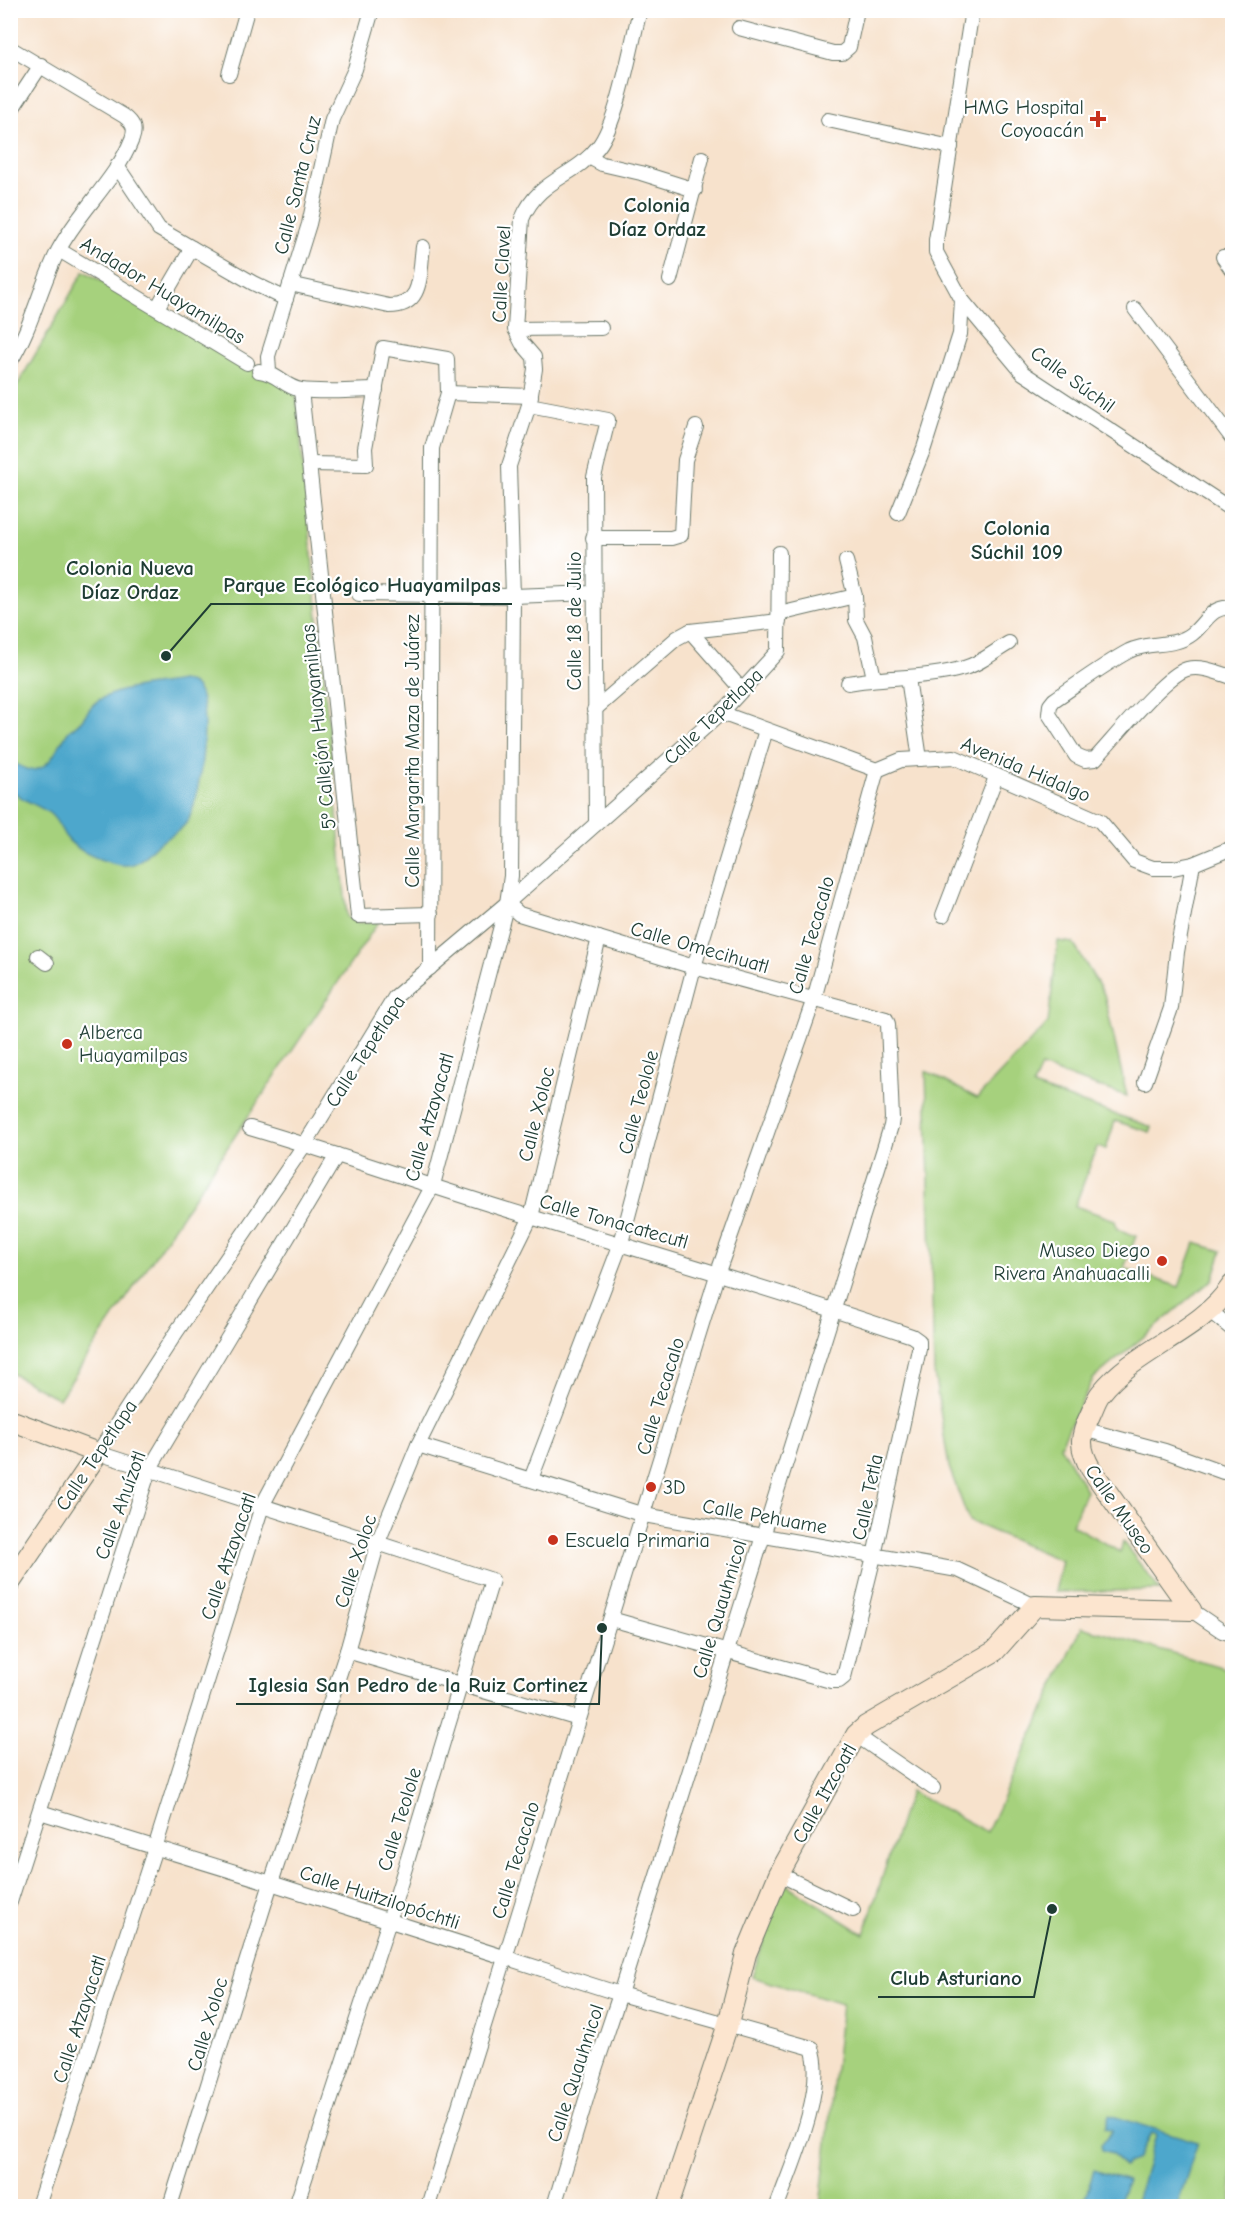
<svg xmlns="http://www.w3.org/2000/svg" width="1243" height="2217" font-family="'Comic Neue',sans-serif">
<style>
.green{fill:#a6d17d;stroke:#628758;stroke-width:1.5}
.water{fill:#4ea7cc;stroke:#367280;stroke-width:1.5}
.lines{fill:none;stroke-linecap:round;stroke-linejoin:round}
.street-casing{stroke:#6b7769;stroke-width:16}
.secondary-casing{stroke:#6b7769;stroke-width:22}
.street{stroke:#fff;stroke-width:14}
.secondary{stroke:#fce5cf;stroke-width:20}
.poi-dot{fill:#c8321e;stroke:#fff;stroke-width:2}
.labels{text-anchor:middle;stroke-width:4.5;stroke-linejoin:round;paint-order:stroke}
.poi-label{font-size:20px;fill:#1f3d34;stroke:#fff;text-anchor:start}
.street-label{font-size:20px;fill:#1f3d34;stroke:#fff}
.neighbourhood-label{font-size:21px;font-weight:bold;fill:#1f3d34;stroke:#fff}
.leader{fill:none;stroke:#1f3d34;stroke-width:2}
.callout-dot{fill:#1f3d34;stroke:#fff;stroke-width:2}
.callout-label{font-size:21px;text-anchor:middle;font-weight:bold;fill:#1f3d34;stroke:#fff;stroke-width:4.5;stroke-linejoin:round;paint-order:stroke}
</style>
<rect width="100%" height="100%" fill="#fff"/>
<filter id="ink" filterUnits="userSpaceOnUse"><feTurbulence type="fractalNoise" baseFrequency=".0167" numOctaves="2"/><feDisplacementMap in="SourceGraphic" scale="12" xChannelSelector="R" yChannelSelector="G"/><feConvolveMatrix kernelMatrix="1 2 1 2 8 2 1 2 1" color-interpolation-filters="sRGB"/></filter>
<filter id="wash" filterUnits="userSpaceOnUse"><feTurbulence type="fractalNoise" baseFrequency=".008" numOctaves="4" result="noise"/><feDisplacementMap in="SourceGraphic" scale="24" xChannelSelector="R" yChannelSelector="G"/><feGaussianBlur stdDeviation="1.35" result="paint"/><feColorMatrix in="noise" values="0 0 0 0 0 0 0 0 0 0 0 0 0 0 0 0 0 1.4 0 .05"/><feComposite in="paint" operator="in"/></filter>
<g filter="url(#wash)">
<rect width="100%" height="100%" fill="#f7e2cc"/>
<!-- green -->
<g class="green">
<polygon points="84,271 296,391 347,917 358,923 379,921 59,1399 11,1373 11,396"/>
<polygon points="1058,941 1073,943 1104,994 1127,1096 1041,1067 1033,1086 1152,1127 1150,1132 1115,1121 1106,1149 1097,1147 1075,1206 1115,1220 1117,1229 1136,1236 1124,1268 1179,1287 1195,1243 1222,1251 1213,1279 1093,1379 1060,1446 1086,1490 1072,1525 1120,1552 1123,1542 1160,1590 1055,1592 1062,1561 969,1521 949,1467 934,1372 926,1071 977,1098 1048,1023"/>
<polygon points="1082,1627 1232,1670 1232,2206 820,2206 842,2004 752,1977 782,1882 864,1934 910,1791 987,1832"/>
</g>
<!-- water -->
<g class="water">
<path d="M 181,681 C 187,682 193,682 197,688 C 212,707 200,802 187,822 C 179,834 164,838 154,847 C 142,859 135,869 116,864 C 99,860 76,851 65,836 C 60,828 57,819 49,813 C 37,804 21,801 11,789 L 11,768 L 16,764 C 21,766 27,771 33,770 C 54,767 58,742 70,730 C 75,726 80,723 84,717 C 89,710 91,705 99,700 C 124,686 153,686 181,681 Z"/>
<polygon points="1109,2115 1198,2142 1177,2206 1135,2206 1156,2135 1151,2133 1138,2159 1127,2163 1124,2167 1112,2153 1102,2150 1101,2144 1107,2139 1112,2130 1105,2128"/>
<polygon points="1094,2170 1128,2181 1118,2203 1118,2206 1108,2206 1085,2199"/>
</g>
</g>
<g filter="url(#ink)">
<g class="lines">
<defs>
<g id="street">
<polyline points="972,10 936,240 936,252 962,300 1023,373 1232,510"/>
<polyline points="739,28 833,53 842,53 849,47 857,10"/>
<path d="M 10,48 L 124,116 C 133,123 136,128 132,139 C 116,180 78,212 58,251 C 40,287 32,327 10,362"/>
<polyline points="229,74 247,10"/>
<polyline points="10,112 41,65"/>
<polyline points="828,120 951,147"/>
<polyline points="589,157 602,164 641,173 695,190"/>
<polyline points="117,166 159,229 253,283 286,299"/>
<polyline points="59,250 247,363"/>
<polyline points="1223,257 1232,270"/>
<polyline points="670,280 702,158"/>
<path d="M 290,284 L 389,306 C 424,306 419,274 423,247"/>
<polyline points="157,308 192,248"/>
<polyline points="1135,309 1232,438"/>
<polyline points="515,329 601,328"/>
<path d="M 259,371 C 276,372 284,387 301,390 C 325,393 352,390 376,390"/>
<polyline points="269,372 268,356 309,224 332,119 355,69 372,10"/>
<polyline points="301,390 358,916 431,914"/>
<polyline points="448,393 531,396"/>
<polyline points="529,405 608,420 594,477 596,824"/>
<polyline points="309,464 366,465 365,448 383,348 447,359 448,393 432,448 430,968"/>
<polyline points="898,513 924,448 960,334 962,300"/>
<polyline points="593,538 671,538 681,535 685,460 696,427"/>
<polyline points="846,561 855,596 856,620 865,637 874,678"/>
<polyline points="359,594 513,596 593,593"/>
<path d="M 1232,608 C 1211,605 1206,623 1192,634 C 1174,648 1149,641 1129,651 C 1103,665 1078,684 1054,700 L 1050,705 L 1049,714 L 1076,756 L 1085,760 L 1095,759 C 1113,740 1165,675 1187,669 C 1201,665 1219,673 1232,677"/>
<polyline points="779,614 855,596"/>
<polyline points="690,631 741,689"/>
<polyline points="908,678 920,759"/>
<path d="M 848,683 C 887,676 926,679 964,668 C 980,664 995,651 1009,643"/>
<polyline points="594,710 677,638 690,631 779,621"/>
<polyline points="721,713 877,770 901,760 954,757 1100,821 1134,861 1153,868 1173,868 1193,864 1232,848"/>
<polyline points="507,903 519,914 694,967 886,1019 888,1024 892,1119 891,1126 620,1994 596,2066 554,2206"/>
<polyline points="943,915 996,777"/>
<polyline points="38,956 47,963"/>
<polyline points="1145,1082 1171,1008 1177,952 1193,864"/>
<path d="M 250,1128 C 345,1156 437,1189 531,1217 C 658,1256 786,1293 912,1336 L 919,1341 L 919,1349 L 874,1556 L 844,1677 L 839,1681 L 831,1681 L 611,1619"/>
<polyline points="1210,1311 1232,1329"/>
<polyline points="1083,1429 1165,1451 1223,1472"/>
<polyline points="418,1445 644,1515 958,1570 1035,1606"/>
<polyline points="531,1479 621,1243 694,967 766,730"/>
<polyline points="1191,1610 1222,1631 1232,1634"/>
<polyline points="347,1651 579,1719"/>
<polyline points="856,1735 933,1788"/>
<path d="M 40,1812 L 271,1883 L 620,1994 L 812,2048 C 827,2087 791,2168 777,2206"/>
<polyline points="779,1874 853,1910"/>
<polyline points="10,1902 149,1470 337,1155"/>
<path d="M 38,2206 L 155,1848 L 262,1506 L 433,1185 L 507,903 L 511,876 L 513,596 L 509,466 L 529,405 L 535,369 L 534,357 L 522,343 L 515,329 L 522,219 C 539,178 574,178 598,147 C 618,122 631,45 640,10"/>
<polyline points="170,2206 271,1883 347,1651 378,1542 418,1445 531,1217 599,938"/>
<polyline points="296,2206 389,1921 492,1580 98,1453 177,1331 305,1144 395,997 507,903 721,713 778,651 779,553"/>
<polyline points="428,2206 718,1272 814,999 877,770"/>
</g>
<g id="secondary">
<polyline points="10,1420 98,1453 10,1583"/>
<path d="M 1191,1610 L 1091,1469 C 1078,1447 1080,1436 1091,1413 C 1094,1407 1096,1399 1101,1393 C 1137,1348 1200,1333 1232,1285"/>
<polyline points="668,2206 728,2024 746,1954 779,1874 856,1735 866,1726 995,1651 1035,1606 1191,1610"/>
</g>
</defs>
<!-- street casing -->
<use href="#street" class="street-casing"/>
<!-- secondary casing -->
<use href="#secondary" class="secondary-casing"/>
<!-- street -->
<use href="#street" class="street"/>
<!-- secondary -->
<use href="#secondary" class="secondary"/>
</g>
</g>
<!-- markers -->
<g class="poi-dot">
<path d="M1095 110h6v6h6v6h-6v6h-6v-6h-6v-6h6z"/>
<circle cx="67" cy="1044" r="6"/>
<circle cx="1162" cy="1261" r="6"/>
<circle cx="651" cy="1487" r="6"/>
<circle cx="553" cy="1540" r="6"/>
</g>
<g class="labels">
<!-- poi labels -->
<g class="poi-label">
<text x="1084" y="114" text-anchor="end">HMG Hospital<tspan x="1084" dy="23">Coyoacán</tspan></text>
<text x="79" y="1039">Alberca<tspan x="79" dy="23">Huayamilpas</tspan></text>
<text x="1150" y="1257" text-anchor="end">Museo Diego<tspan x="1150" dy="23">Rivera Anahuacalli</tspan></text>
<text x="663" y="1494">3D</text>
<text x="565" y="1547">Escuela Primaria</text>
</g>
<!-- street labels -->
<g class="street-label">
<text transform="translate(297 185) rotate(-76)" y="7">Calle Santa Cruz</text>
<text transform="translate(501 274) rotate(-87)" y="7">Calle Clavel</text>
<text transform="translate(163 290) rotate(31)" y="7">Andador Huayamilpas</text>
<text transform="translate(1073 379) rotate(36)" y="7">Calle Súchil</text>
<text transform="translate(574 621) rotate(-90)" y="7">Calle 18 de Julio</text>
<text transform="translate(713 716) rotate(-44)" y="7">Calle Tepetlapa</text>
<text transform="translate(318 727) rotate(-96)" y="7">5º Callejón Huayamilpas</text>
<text transform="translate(412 751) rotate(-90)" y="7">Calle Margarita Maza de Juárez</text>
<text transform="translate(1026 769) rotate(23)" y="7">Avenida Hidalgo</text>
<text transform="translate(811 935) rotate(-74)" y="7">Calle Tecacalo</text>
<text transform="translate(700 947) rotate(16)" y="7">Calle Omecihuatl</text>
<text transform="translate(365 1051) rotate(-57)" y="7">Calle Tepetlapa</text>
<text transform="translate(638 1102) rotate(-75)" y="7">Calle Teolole</text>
<text transform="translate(536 1114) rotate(-76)" y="7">Calle Xoloc</text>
<text transform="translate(429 1117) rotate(-74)" y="7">Calle Atzayacatl</text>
<text transform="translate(614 1221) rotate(16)" y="7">Calle Tonacatecutl</text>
<text transform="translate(660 1396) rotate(-73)" y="7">Calle Tecacalo</text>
<text transform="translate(96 1455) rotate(-56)" y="7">Calle Tepetlapa</text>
<text transform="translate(867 1497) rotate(-78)" y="7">Calle Tetla</text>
<text transform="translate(120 1505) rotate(-70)" y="7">Calle Ahuízotl</text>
<text transform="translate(1120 1509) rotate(55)" y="7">Calle Museo</text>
<text transform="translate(765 1516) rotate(10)" y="7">Calle Pehuame</text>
<text transform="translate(228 1556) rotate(-71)" y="7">Calle Atzayacatl</text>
<text transform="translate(355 1561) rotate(-72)" y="7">Calle Xoloc</text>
<text transform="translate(719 1609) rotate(-73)" y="7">Calle Quauhnicol</text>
<text transform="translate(824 1793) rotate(-61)" y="7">Calle Itzcoatl</text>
<text transform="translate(399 1819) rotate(-73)" y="7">Calle Teolole</text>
<text transform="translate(515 1860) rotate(-73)" y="7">Calle Tecacalo</text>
<text transform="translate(380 1897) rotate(18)" y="7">Calle Huitzilopóchtli</text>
<text transform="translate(79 2019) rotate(-72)" y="7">Calle Atzayacatl</text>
<text transform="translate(207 2024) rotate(-73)" y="7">Calle Xoloc</text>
<text transform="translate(575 2073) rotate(-72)" y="7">Calle Quauhnicol</text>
</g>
<!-- neighbourhood labels -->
<g class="neighbourhood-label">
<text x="657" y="212">Colonia<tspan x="657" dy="24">Díaz Ordaz</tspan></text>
<text x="1017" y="535">Colonia<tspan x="1017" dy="24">Súchil 109</tspan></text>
<text x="130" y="575">Colonia Nueva<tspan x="130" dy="24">Díaz Ordaz</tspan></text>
</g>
</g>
<!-- callouts -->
<path class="leader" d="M166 656L211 604H512M602 1628L599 1704H236M1052 1909L1034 1997H878"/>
<g class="callout-dot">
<circle cx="166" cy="656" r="6"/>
<circle cx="602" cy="1628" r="6"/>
<circle cx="1052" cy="1909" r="6"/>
</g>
<g class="callout-label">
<text x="362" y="592">Parque Ecológico Huayamilpas</text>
<text x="418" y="1692">Iglesia San Pedro de la Ruiz Cortinez</text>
<text x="956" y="1985">Club Asturiano</text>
</g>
<!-- margin -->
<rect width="1243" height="2217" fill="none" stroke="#fff" stroke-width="36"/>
</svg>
